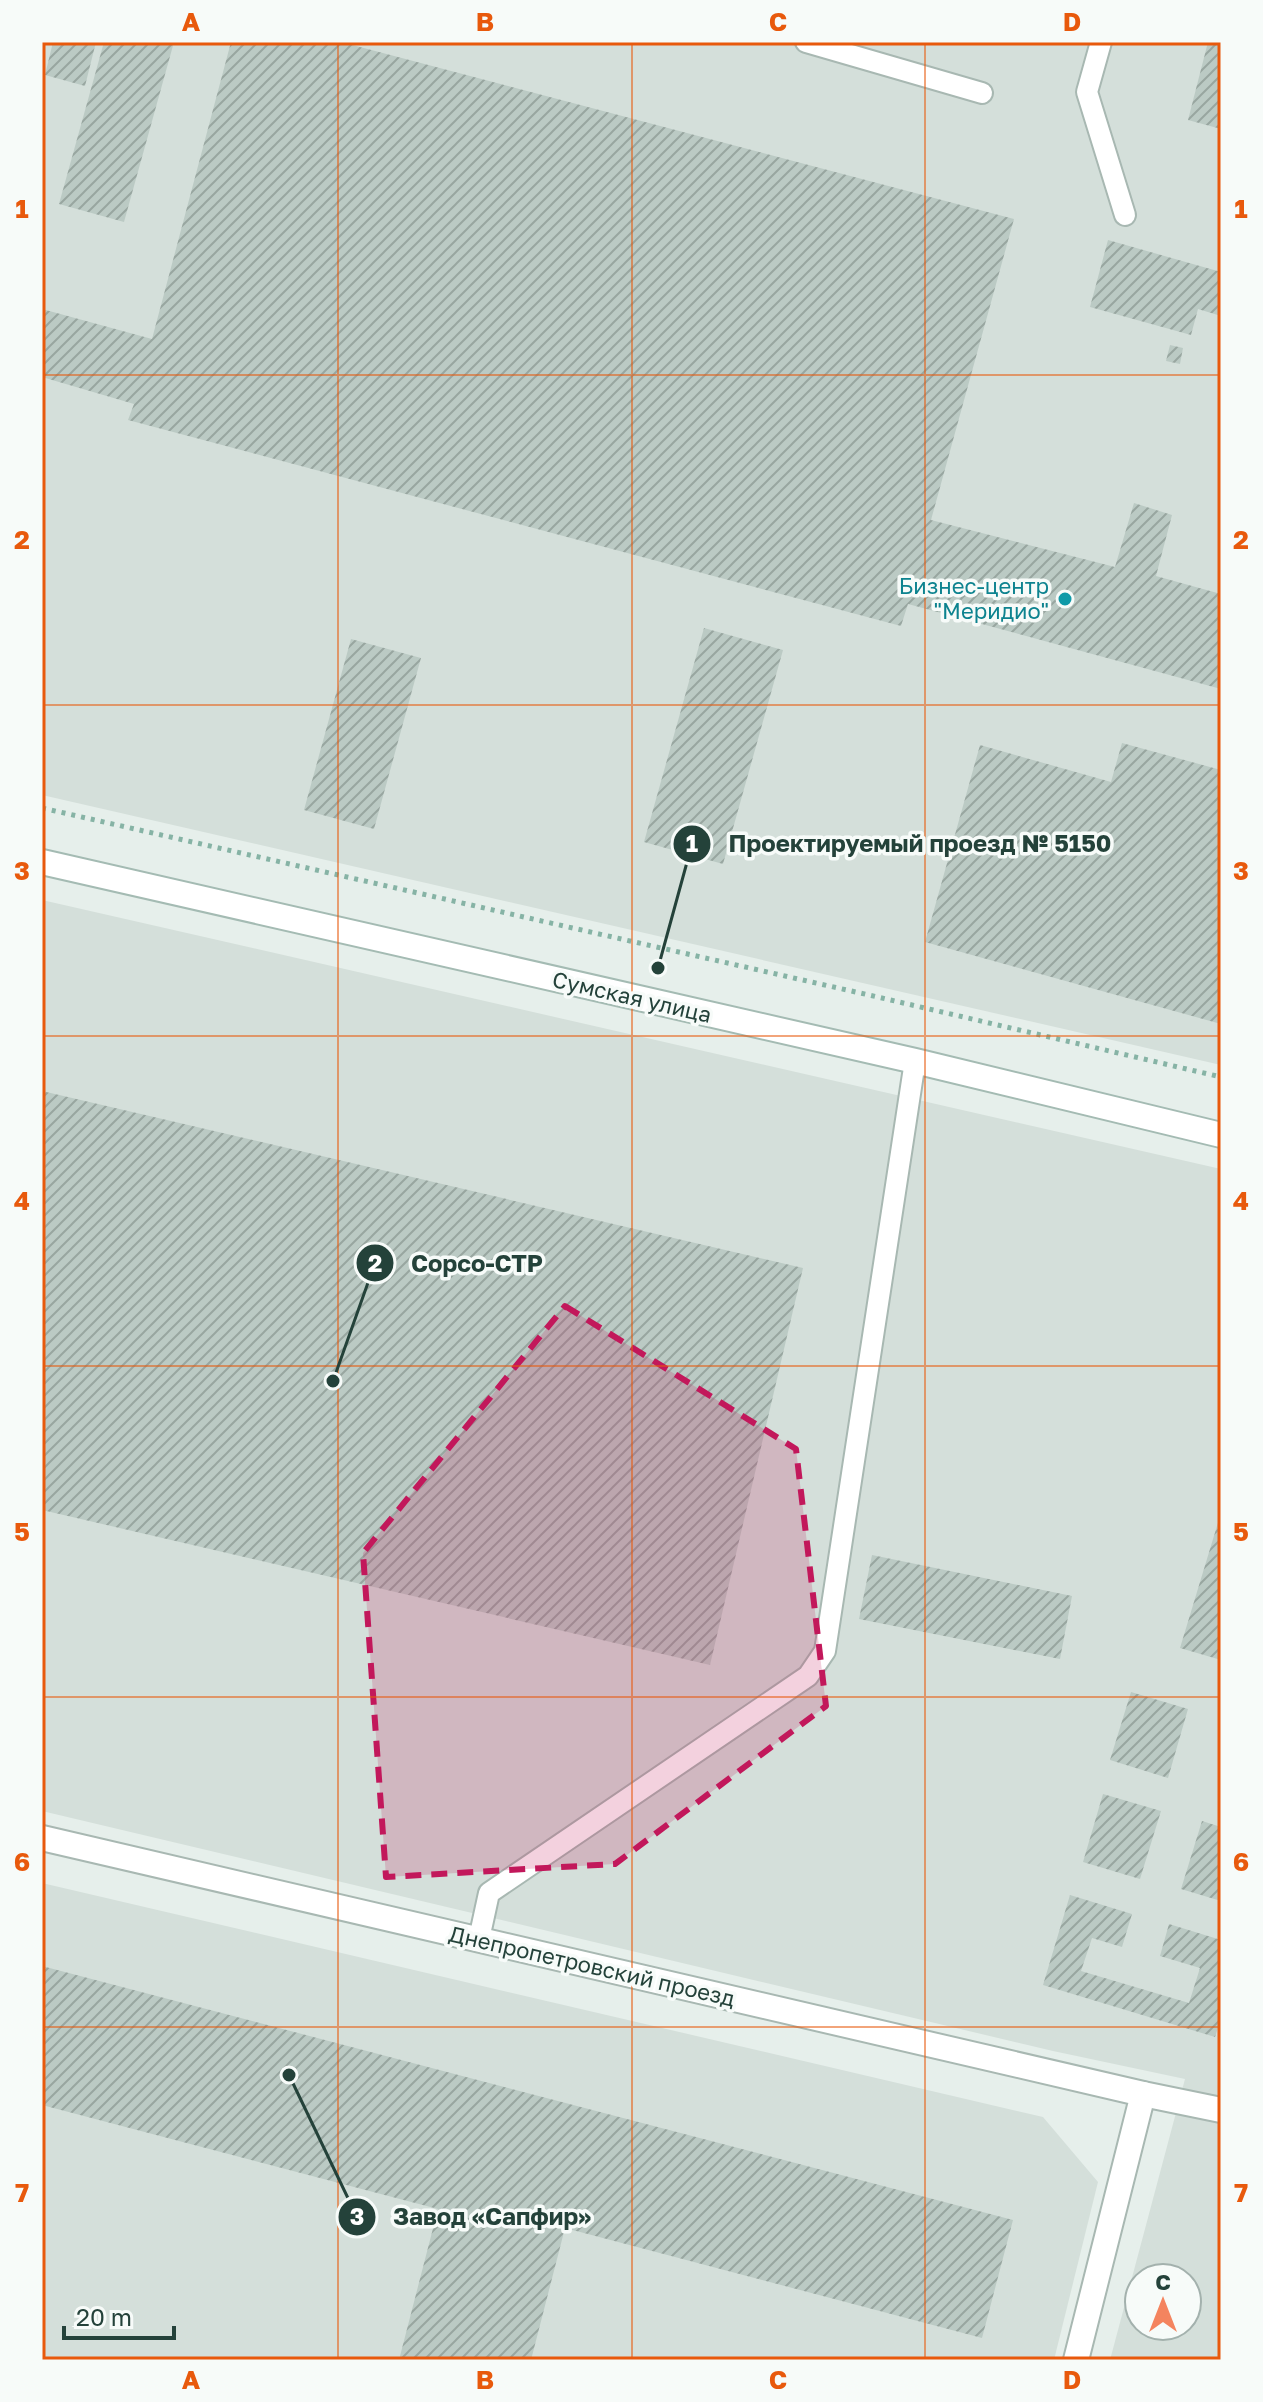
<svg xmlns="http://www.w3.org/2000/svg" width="1263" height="2402" font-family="'Golos Text',sans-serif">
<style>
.built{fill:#d4dfda;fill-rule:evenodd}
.building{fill:url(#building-hatch)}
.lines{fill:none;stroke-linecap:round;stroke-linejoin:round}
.lane-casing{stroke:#a8b8b2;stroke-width:24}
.street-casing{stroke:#a8b8b2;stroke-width:28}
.secondary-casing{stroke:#a4bbb3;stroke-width:28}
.path{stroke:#86b3a5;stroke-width:5;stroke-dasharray:4 6;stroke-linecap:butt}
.lane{stroke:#fff;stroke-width:20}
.street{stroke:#fff;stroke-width:24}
.secondary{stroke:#fff;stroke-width:24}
.marked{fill:#c2185b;fill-opacity:0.2;stroke:#c2185b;stroke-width:6;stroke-dasharray:16 10;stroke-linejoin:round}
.grid{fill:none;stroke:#e8590c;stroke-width:2;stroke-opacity:0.55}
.culture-dot{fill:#0f9aa8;stroke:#f7fbf9;stroke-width:3}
.labels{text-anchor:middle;stroke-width:7;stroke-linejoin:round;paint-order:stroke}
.culture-label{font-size:22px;fill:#0d838f;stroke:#f7fbf9;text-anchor:end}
.street-label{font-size:22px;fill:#24423a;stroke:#f7fbf9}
.leader{fill:none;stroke:#24423a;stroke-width:3}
.callout-dot{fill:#24423a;stroke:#f7fbf9;stroke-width:3}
.mark-label{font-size:24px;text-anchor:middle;font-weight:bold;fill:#fff}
.callout-label{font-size:24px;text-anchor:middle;font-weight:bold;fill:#24423a;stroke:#f7fbf9;stroke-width:7;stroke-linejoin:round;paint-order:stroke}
.neatline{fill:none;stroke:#e8590c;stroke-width:3}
.grid-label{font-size:26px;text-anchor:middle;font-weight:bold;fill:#e8590c}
</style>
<defs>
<pattern id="building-hatch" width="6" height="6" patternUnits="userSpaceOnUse" patternTransform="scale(2)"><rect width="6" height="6" fill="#bbcac4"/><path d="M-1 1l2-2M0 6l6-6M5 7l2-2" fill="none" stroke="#98a6a0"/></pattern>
</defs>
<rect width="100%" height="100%" fill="#e6efeb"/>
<!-- built -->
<g class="built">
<polygon points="42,42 1221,42 1221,1065 42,795"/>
<path d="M 42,900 L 1221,1169 L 1221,2360 L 1110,2360 L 1185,2079 L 1053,2051 L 42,1811 ZM 1139,2278 L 1187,2278 L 1187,2326 L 1139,2326 Z"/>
<polygon points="42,1883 1043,2117 1098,2182 1054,2360 42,2360"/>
</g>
<!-- building -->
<g class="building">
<polygon points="53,42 96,42 85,86 45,75"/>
<polygon points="104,42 174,42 124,222 59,204"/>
<polygon points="231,42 341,42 1014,219 931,520 1115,567 1134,503 1172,515 1156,576 1221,594 1221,689 908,604 901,626 128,420 134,404 42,377 42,309 152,339"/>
<polygon points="1208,42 1221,42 1221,129 1188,120"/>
<polygon points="1108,240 1221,272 1221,316 1198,309 1191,335 1090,307"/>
<polygon points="1170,345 1183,348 1180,364 1166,361"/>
<polygon points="704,628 783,650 723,864 644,842"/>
<polygon points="351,639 421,658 374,829 304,810"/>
<polygon points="1122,743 1221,770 1221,1024 925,942 980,745 1111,782"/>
<polygon points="42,1091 803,1268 710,1665 42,1510"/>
<polygon points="1220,1516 1221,1516 1221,1660 1180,1648"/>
<polygon points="872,1555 1072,1596 1060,1659 859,1619"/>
<polygon points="1131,1692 1188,1709 1168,1778 1110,1760"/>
<polygon points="1103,1794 1161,1811 1140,1879 1083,1862"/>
<polygon points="1202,1821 1221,1827 1221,1901 1181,1889"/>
<polygon points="1070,1895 1132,1914 1122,1947 1092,1938 1081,1971 1189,2003 1200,1968 1160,1956 1169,1924 1221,1940 1221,2018 1215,2037 1043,1985"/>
<polygon points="42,1966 1013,2220 982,2338 565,2228 531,2360 399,2360 438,2209 42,2105"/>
</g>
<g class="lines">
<defs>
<g id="lane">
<polyline points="806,42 982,93"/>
<polyline points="1101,42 1087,92 1125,215"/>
<polyline points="479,1939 489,1893 808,1676 825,1651 915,1061"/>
</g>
<g id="street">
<polyline points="42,1838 1143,2094 1221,2110"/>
<polyline points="1076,2360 1143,2094"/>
</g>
<polyline id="secondary" points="42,862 915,1061 1221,1135"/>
</defs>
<!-- lane casing -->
<use href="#lane" class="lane-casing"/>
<!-- street casing -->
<use href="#street" class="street-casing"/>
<!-- secondary casing -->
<use href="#secondary" class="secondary-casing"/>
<!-- path -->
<polyline class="path" points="42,808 869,995 1221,1077"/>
<!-- lane -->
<use href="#lane" class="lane"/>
<!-- street -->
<use href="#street" class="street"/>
<!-- secondary -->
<use href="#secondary" class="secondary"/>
</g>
<!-- marked area -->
<path class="marked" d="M 565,1306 L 796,1449 L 826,1706 L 615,1864 L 386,1877 L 363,1553 Z"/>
<!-- grid -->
<path class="grid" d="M 338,42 L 338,2360M 632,42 L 632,2360M 925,42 L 925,2360M 42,375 L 1221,375M 42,705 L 1221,705M 42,1036 L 1221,1036M 42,1366 L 1221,1366M 42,1697 L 1221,1697M 42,2027 L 1221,2027"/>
<!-- markers -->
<circle class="culture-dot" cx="1065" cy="599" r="8"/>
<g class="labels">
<!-- culture labels -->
<g class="culture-label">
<text x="1049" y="594">Бизнес-центр<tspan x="1049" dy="25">"Меридио"</tspan></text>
</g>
<!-- street labels -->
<g class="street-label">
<text transform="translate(632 997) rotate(13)" y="8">Сумская улица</text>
<text transform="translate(592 1966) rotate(13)" y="8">Днепропетровский проезд</text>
</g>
</g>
<!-- callouts -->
<path class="leader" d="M658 968L692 844M333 1381L375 1263M289 2075L357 2217"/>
<g class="callout-dot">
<circle cx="658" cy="968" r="8"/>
<circle cx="333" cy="1381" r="8"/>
<circle cx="289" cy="2075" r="8"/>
<circle cx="692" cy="844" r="20"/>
<circle cx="375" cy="1263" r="20"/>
<circle cx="357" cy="2217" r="20"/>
</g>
<g class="mark-label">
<text x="692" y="852">1</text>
<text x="375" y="1272">2</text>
<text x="357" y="2225">3</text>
</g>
<g class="callout-label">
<text x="920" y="852">Проектируемый проезд № 5150</text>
<text x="477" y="1272">Сорсо-СТР</text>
<text x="492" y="2225">Завод «Сапфир»</text>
</g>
<!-- border -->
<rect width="1263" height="2402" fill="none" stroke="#f7fbf9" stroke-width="88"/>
<!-- north arrow -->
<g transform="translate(1163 2302)"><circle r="38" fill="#f7fbf9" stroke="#a3b1ad" stroke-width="2"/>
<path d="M0-6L14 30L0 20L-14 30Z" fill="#f4845f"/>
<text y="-12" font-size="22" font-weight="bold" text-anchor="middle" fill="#24423a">С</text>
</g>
<!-- scale -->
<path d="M64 2326v12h110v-12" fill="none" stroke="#24423a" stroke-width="4"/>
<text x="76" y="2326" font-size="24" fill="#24423a" stroke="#f7fbf9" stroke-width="6" paint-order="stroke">20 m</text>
<rect x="44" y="44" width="1175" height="2314" class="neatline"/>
<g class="grid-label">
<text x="191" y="31">A</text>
<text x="485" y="31">B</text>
<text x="778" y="31">C</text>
<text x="1072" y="31">D</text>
<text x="22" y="218">1</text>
<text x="1241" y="218">1</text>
<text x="22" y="549">2</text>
<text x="1241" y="549">2</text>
<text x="22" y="880">3</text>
<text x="1241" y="880">3</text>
<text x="22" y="1210">4</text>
<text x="1241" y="1210">4</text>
<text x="22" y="1541">5</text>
<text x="1241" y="1541">5</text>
<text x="22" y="1871">6</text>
<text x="1241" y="1871">6</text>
<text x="22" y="2202">7</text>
<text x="1241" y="2202">7</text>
<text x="191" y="2389">A</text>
<text x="485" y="2389">B</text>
<text x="778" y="2389">C</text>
<text x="1072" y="2389">D</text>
</g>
</svg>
